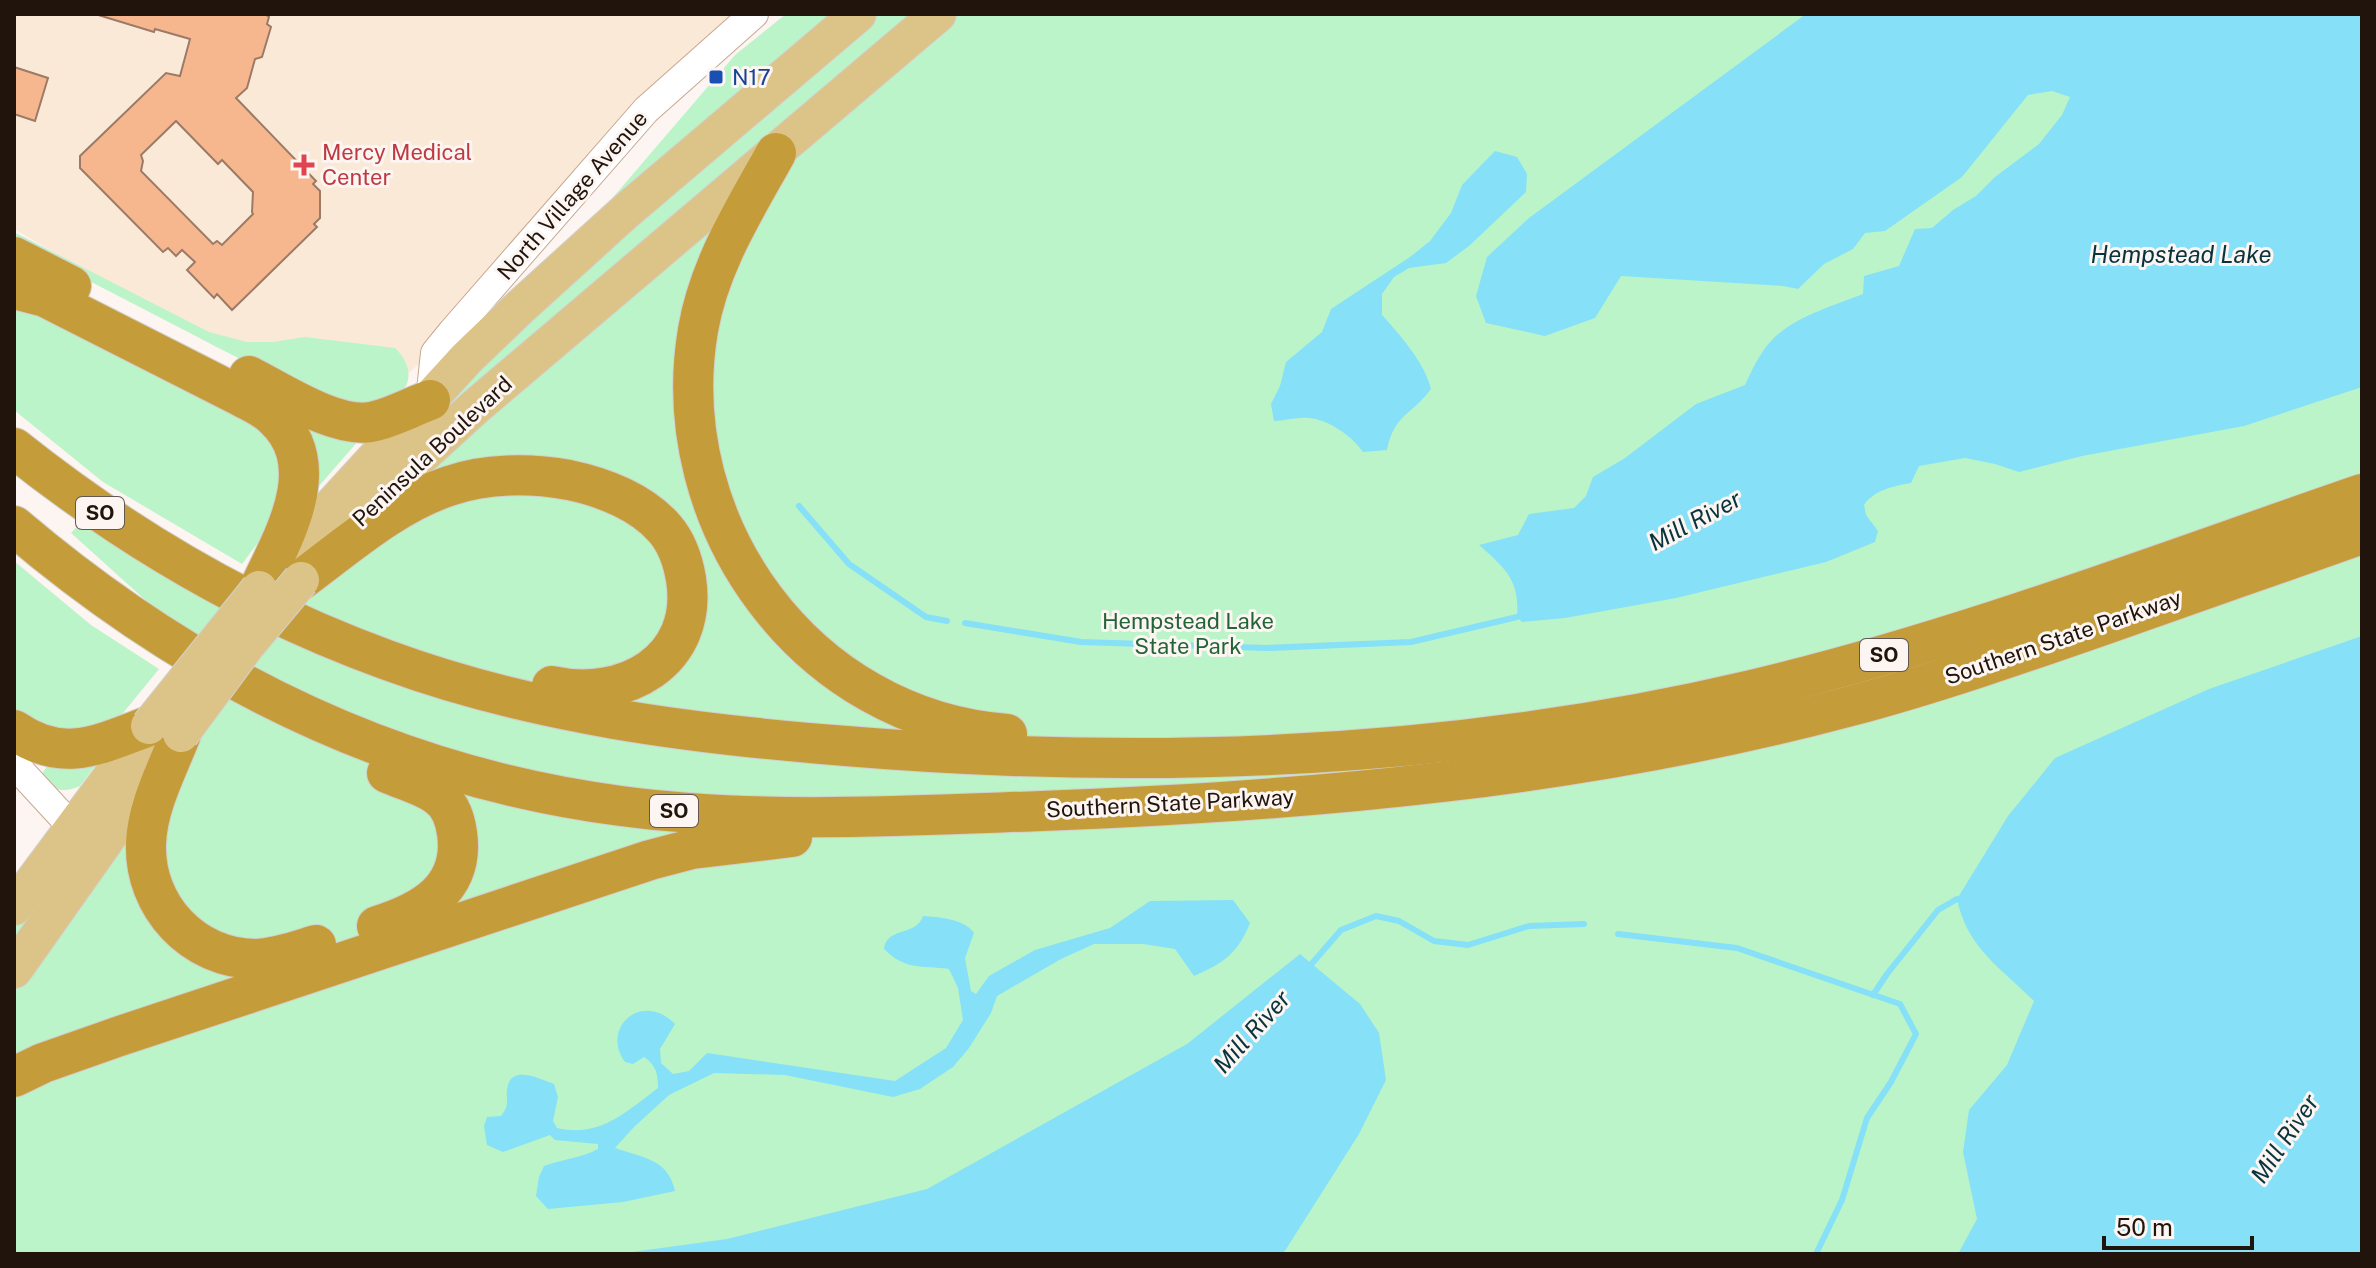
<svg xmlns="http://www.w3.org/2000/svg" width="2376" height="1268" font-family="'Public Sans',sans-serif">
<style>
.medical{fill:#fbe9d8}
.green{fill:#bbf4c8}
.water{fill:#86e0f7}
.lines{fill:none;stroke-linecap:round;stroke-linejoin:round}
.stream{stroke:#86e0f7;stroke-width:6}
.building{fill:#f7b78e;stroke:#9b7b67;stroke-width:2;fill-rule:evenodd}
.minor-casing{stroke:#c8a791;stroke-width:30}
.major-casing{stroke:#d2d0ce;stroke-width:38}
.highway-casing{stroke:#d2d0ce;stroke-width:42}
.minor{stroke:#fff;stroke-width:28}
.major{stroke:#dcc488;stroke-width:36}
.highway{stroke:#c49c39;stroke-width:40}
.major-bridge-casing{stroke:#d2d0ce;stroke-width:38;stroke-linecap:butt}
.major-bridge{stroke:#dcc488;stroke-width:36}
.transit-dot{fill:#1a4fb4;stroke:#fcf5f1;stroke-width:3}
.health-dot{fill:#e0444e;stroke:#fcf5f1;stroke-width:3}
.labels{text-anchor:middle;stroke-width:6;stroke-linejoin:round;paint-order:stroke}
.shield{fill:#fcf5f1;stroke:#625851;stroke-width:2}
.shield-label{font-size:20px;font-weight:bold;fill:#20140c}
.transit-label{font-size:22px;fill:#164399;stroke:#fcf5f1;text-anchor:start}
.health-label{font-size:22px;fill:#be3a42;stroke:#fcf5f1;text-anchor:start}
.street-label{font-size:22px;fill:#20140c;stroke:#fcf5f1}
.park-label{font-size:22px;fill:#226438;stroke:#fcf5f1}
.water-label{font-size:24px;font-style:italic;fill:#07343e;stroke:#fcf5f1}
</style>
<rect width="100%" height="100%" fill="#fcf5f1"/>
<!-- medical -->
<polygon class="medical" points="14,14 752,14 427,357 373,404 216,347 14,229"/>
<!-- green -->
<g class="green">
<polygon points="786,14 2362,14 2362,1254 14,1254 14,914 221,654 163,616 71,533 82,521 249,622 735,55"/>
<path d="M 14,232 L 209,332 L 247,342 L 273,342 L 305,337 L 395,348 C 406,358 414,375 404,389 C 400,396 391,402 385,407 L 323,402 L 14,242 Z"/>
<polygon points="14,300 276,434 291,485 263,536 242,564 103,482 14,410"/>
<polygon points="311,420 359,440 312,494 305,431"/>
<polygon points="14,561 91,625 159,669 123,713 80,739 14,715"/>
<path d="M 51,760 L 98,762 L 80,786 C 63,794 53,790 40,777 Z"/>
</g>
<!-- water -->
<g class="water">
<path d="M 1806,14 L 2362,14 L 2362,387 L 2244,426 L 2082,456 L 2019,472 L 1995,464 L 1965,458 L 1919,466 L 1911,483 C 1894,486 1874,490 1864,505 L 1866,515 L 1878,531 L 1875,542 L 1826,562 L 1676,598 L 1565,618 L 1522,622 L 1517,617 C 1520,580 1505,568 1479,545 L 1518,535 L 1529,514 L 1574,508 L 1586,496 L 1593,477 L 1625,458 L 1696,404 L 1745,385 C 1752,370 1759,354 1771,341 C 1793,317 1833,306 1863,294 L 1864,276 L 1899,266 L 1915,229 L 1932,228 L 1953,210 L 1976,196 L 1995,177 L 2039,144 L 2062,115 L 2070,97 L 2052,91 L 2028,95 L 1962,177 L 1885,231 L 1865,233 L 1853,249 L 1824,264 L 1798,289 L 1783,286 L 1621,276 L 1595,318 L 1545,336 L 1486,323 L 1476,296 L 1487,257 L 1529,218 Z"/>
<path d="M 1495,151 L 1517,157 L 1527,174 L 1526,192 L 1469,246 L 1446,263 L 1409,268 L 1394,277 L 1382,294 L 1382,315 C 1400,335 1425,363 1431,389 C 1412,415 1394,414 1387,450 L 1363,452 C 1352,436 1328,419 1308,418 C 1297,417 1285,421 1274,421 L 1271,404 L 1280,386 L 1286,362 L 1322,332 L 1331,309 L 1410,257 L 1430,241 L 1451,213 L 1462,185 Z"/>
<path d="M 2362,636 L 2362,1254 L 1958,1254 L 1977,1219 L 1963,1152 L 1969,1110 L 2007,1065 L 2034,1001 C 2001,968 1967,948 1957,899 L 2008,816 L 2055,758 L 2209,689 Z"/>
<path d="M 1233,900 L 1250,923 C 1238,953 1224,963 1194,976 L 1175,949 L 1143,944 L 1094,944 L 1061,959 L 997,996 L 991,1013 L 969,1048 L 953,1067 L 920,1089 L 893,1097 L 785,1075 L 714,1073 L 669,1095 L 634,1127 L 615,1148 C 642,1158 668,1158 675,1191 L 623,1202 L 548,1209 L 536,1196 L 539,1177 L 544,1166 C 562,1159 582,1158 598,1149 L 598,1144 L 555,1140 L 550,1135 L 503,1152 L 487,1145 L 484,1126 L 487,1117 L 501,1116 C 512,1102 504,1099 508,1085 C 514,1065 542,1080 554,1084 L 558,1097 L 553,1121 L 557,1128 C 600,1138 626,1112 658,1088 C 658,1074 656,1065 644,1057 L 633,1064 L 625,1062 C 600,1028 642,990 675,1024 L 660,1049 L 661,1063 L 673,1074 L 689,1071 L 707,1053 L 895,1081 L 946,1048 L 963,1020 L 958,988 L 949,969 C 921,965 906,971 884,949 C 887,926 916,937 923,916 C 938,917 965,919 974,933 L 965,958 L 971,991 L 976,994 L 989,976 L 1035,950 L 1110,928 L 1150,901 Z"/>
<polygon points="1300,954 1360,1004 1379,1033 1386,1080 1359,1134 1283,1254 617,1254 727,1239 927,1189 1187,1044"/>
</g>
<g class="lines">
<!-- stream -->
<g class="stream">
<polyline points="799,506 849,564 926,617 947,621"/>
<polyline points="965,623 1081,642 1267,648 1411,642 1517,617 1524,613"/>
<polyline points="1618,934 1737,948 1900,1004 1916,1034 1891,1082 1867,1118 1842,1200 1816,1254"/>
<polyline points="1308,968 1341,930 1376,916 1399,921 1434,941 1468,945 1529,926 1584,924"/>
<polyline points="1873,995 1887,974 1938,910 1957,899"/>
</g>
</g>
<!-- building -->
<g class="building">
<path d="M 95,14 L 265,14 L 269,17 L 267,24 L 271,27 L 262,57 L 255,59 L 247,88 L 236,98 L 316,181 L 313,184 L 320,191 L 320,218 L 314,224 L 317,227 L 232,310 L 217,294 L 214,298 L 187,270 L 195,262 L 182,250 L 176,256 L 168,248 L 163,252 L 80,168 L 80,156 L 166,73 L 180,76 L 190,39 L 155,29 L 154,32 ZM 176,121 L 218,164 L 222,160 L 253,192 L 252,212 L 253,214 L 222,245 L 217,241 L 213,244 L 141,171 L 143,161 L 141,155 Z"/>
<polygon points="14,67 48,78 35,121 14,114"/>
</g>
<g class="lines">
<defs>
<g id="minor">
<polyline points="430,400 435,353 452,332 646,110 754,14"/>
<polyline points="14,764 73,828"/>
</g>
<g id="major">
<polyline points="346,532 416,461 474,408 938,14"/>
<polyline points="275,570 315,524 467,358 517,310 625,212 858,14"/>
<polyline points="14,907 149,726"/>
<polyline points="14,970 161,762"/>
</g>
<g id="highway">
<path d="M 776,153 C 745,209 709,265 698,330 C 665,525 807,719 1007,734"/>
<polyline points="14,257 71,286"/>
<path d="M 14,289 L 45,297 L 242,397 C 253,403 265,408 274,417 C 327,466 283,537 259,589"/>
<path d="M 249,376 C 282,393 335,428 371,422 C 391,418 411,407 430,400"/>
<path d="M 14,448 C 127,538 251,611 387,660 C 534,714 691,734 846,746 C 1149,771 1455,760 1752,690 C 1959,641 2161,563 2362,494"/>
<path d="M 14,526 C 189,675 391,776 621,806 C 758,824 903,816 1041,811 C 1312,801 1584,777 1847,707 C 1934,684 2020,654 2106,624 C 2191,594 2277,564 2362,534"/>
<path d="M 301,580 C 347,546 394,504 449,486 C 486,473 530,473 569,480 C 603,487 642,502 665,529 C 677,543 683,561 686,579 C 699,661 624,702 552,686"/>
<path d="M 14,730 C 63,764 98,745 149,726"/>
<path d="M 181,734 C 168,768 147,806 146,844 C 144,906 193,959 256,959 C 277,958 296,951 316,945"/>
<path d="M 377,926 C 422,912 465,889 457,833 C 455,819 450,804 438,796 C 424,785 403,780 387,773"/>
<polyline points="14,1077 43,1063 117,1037 650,860 692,849 792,837"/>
</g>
</defs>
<!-- minor casing -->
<use href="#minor" class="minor-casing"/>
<!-- major casing -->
<use href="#major" class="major-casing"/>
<!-- highway casing -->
<use href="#highway" class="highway-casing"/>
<!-- minor -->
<use href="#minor" class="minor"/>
<!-- major -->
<use href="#major" class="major"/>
<!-- highway -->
<use href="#highway" class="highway"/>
<defs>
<g id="major-bridge">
<polyline points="149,726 259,589"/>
<polyline points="181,734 246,646 301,580"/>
</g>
</defs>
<!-- major-bridge casing -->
<use href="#major-bridge" class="major-bridge-casing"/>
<!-- major-bridge -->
<use href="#major-bridge" class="major-bridge"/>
</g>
<!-- markers -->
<rect class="transit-dot" x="708" y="69" width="16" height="16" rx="4"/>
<path class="health-dot" d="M300 153h8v8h8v8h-8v8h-8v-8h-8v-8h8z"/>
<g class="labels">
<!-- shield labels -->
<g class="shield">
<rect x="76" y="497" width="48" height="32" rx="6"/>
<rect x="1860" y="639" width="48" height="32" rx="6"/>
<rect x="650" y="795" width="48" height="32" rx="6"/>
</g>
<g class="shield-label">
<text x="100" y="520">SO</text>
<text x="1884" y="662">SO</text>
<text x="674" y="818">SO</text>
</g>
<!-- transit labels -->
<g class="transit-label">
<text x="732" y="85">N17</text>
</g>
<!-- health labels -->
<g class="health-label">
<text x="322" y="160">Mercy Medical<tspan x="322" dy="25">Center</tspan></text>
</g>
<!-- street labels -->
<g class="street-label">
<text transform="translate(572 195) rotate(-49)" y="8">North Village Avenue</text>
<text transform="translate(432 451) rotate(-43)" y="8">Peninsula Boulevard</text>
<text transform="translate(2063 637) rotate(-19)" y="8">Southern State Parkway</text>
<text transform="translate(1170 803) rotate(-3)" y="8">Southern State Parkway</text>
</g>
<!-- park labels -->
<g class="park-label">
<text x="1188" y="629">Hempstead Lake<tspan x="1188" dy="25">State Park</tspan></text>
</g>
<!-- water labels -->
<g class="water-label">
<text x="2181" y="263">Hempstead Lake</text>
<text transform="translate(1695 521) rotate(-28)" y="8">Mill River</text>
<text transform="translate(1252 1032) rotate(-48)" y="8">Mill River</text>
<text transform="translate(2285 1139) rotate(-56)" y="8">Mill River</text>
</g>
</g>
<!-- border -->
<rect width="2376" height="1268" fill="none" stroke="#20140c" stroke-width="32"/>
<!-- scale -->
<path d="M2104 1236v12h148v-12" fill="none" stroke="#20140c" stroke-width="4"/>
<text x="2116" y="1236" font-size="24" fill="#20140c" stroke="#fcf5f1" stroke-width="6" paint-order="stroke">50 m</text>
</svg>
